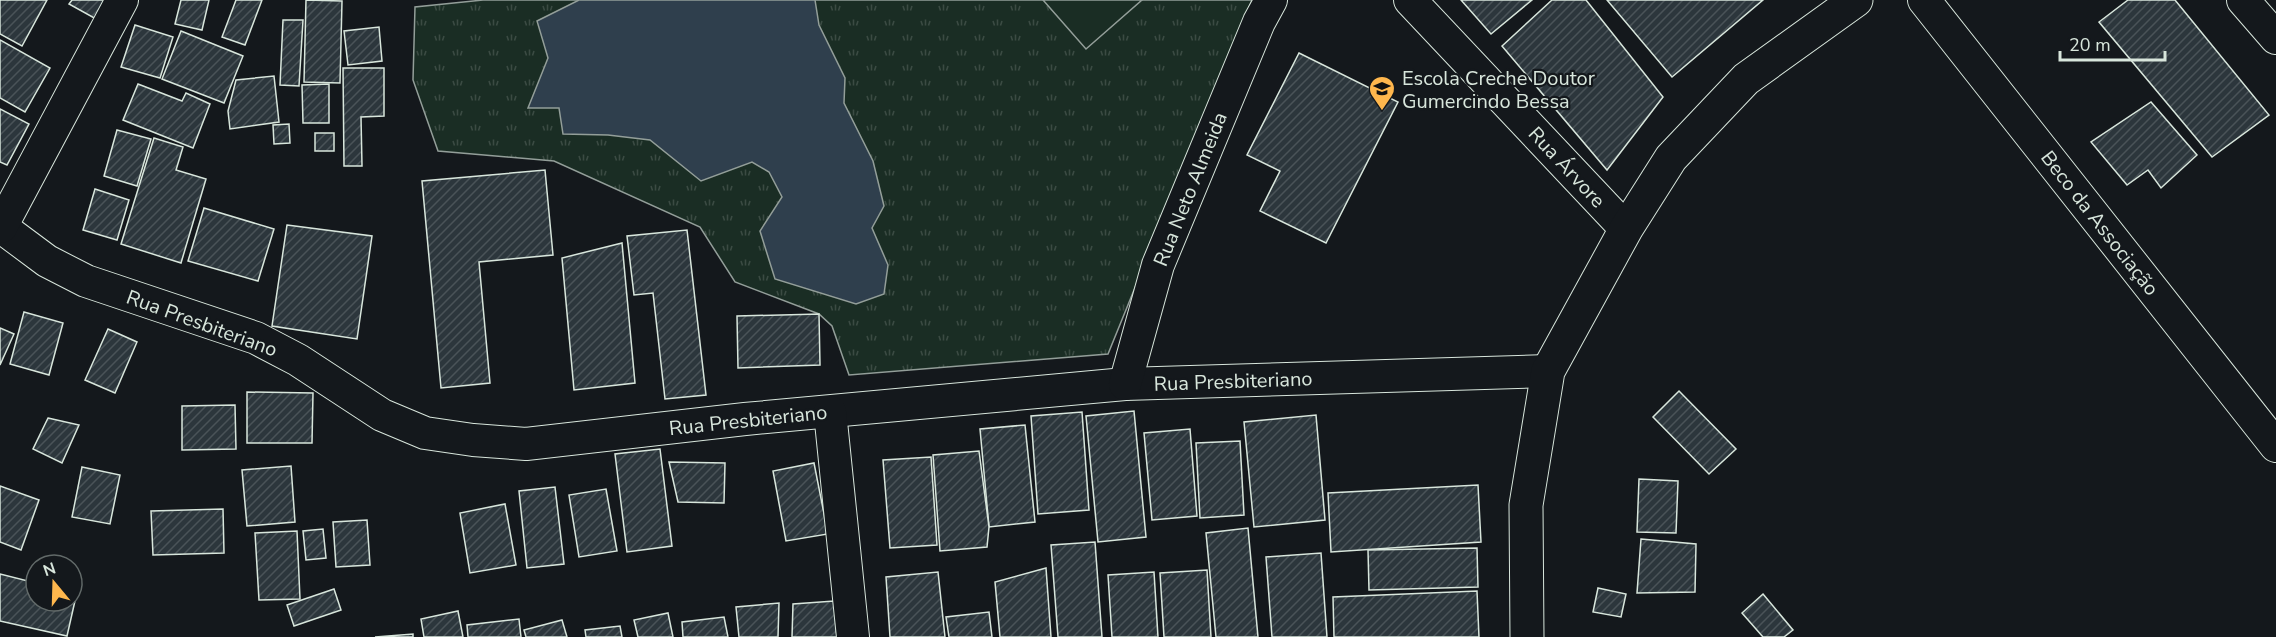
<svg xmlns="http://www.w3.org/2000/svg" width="2276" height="637" font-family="'Nunito Sans',sans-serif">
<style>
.grass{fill:url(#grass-tufts);stroke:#939e99;stroke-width:1.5}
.pitch{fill:#1a2d24;stroke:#939e99;stroke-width:1.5}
.water{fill:#2f3f4d;stroke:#939e99;stroke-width:1.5}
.building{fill:url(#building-hatch);stroke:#d8e6dc;stroke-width:1.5}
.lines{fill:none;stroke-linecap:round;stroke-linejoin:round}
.minor-casing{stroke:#d8e6dc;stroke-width:34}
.tertiary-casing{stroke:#d8e6dc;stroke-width:35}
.minor{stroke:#14181c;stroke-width:32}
.tertiary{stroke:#14181c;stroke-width:33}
.labels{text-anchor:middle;stroke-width:4.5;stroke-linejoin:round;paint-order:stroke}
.poi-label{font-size:20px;fill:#d8e6dc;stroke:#14181c;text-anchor:start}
.street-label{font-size:20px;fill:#d8e6dc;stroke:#14181c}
</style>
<defs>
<pattern id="grass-tufts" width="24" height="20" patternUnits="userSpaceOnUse" patternTransform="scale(1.5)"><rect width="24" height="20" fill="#1a2d24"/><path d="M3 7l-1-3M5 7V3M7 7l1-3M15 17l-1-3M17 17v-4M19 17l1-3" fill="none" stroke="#3b4b43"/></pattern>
<pattern id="building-hatch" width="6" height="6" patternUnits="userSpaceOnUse" patternTransform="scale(1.5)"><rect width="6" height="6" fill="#2c363c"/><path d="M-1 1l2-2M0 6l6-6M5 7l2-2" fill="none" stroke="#4a5358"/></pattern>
</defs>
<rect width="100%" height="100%" fill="#14181c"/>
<!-- grass -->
<polygon class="grass" points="483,0 1252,0 1108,354 849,375 832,326 819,314 735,282 700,227 554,161 438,151 413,80 415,7"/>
<!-- pitch -->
<polygon class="pitch" points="1043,0 1142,0 1086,49"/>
<!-- water -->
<polygon class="water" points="579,0 815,0 819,25 845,78 844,103 873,161 884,206 872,228 888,265 884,294 856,304 775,279 760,231 782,197 769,172 752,162 701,181 650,140 608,135 563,134 559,108 528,108 548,58 537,21"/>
<!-- building -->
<g class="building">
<polygon points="0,0 47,0 22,46 0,34"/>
<polygon points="72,0 107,0 96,19 69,4"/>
<polygon points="181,0 209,0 202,30 175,24"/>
<polygon points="236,0 262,0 245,45 222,37"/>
<polygon points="306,0 342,1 340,83 304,82"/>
<polygon points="1461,0 1532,0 1491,34"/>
<polygon points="1552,0 1586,0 1663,97 1607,170 1502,46"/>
<polygon points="1607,0 1763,0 1672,77"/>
<polygon points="2128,0 2175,0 2269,115 2212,157 2099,22"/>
<polygon points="283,20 303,20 299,86 280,85"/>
<polygon points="135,25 173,37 160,78 121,67"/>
<polygon points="379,27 382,61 348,65 344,31"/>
<polygon points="181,31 243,56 224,103 162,79"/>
<polygon points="0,40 50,68 25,112 0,98"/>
<polygon points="1299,53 1398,102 1326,243 1260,211 1280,171 1247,155"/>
<polygon points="343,68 384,68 384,116 361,117 362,166 344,166"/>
<polygon points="274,76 279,122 230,129 228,111 236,80"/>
<polygon points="138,84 182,101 186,93 210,104 193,148 123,120"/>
<polygon points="329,84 329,123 303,123 302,85"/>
<polygon points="2151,102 2197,155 2161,188 2148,170 2127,185 2091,142"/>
<polygon points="0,109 29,124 7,165 0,162"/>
<polygon points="289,124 290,143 274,144 273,125"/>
<polygon points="117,130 151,139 137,186 104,176"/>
<rect x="315" y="133" width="19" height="18"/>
<polygon points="154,138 183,147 176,170 206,179 181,263 121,244"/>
<polygon points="545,170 553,255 479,262 490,383 441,388 422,181"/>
<polygon points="95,189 129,200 117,240 83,230"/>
<polygon points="204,208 274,229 258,281 188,261"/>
<polygon points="287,225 372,236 357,339 272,326"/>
<polygon points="687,230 706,395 665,399 653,293 634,295 627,236"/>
<polygon points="622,243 635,383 574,390 562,258"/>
<polygon points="24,312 63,323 49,375 10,364"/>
<polygon points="819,314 820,365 738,368 737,316"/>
<polygon points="0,328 14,334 0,365"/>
<polygon points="108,329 137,342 115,393 85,380"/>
<polygon points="1679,391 1736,449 1709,474 1653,417"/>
<polygon points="247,392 313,393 312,443 247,443"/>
<polygon points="235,405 236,449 182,450 182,406"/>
<polygon points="1134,411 1146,537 1098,542 1086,416"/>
<polygon points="1082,412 1089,510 1038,514 1031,416"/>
<polygon points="1316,415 1325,520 1254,527 1244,422"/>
<polygon points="48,418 79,425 62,463 33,449"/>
<polygon points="1025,425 1035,522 989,527 980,429"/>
<polygon points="1190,429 1197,516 1152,520 1144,433"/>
<polygon points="1240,441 1244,515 1200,518 1196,443"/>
<polygon points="660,449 672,546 627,552 615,454"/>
<polygon points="979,451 989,527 987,547 940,551 933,455"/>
<polygon points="931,457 937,545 890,548 883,460"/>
<polygon points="669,462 725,463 724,503 678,502"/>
<polygon points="814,463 828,534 786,541 773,471"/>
<polygon points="291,466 295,522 247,526 242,470"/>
<polygon points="82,467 120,475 110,524 72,517"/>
<polygon points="1639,479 1678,481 1676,533 1637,532"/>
<polygon points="1478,485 1481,542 1331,552 1328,493"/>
<polygon points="0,486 39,500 21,550 0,542"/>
<polygon points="555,487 564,564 527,568 519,491"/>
<polygon points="606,489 617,551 579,557 569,495"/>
<polygon points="505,504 516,565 470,573 460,513"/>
<polygon points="223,509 224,553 153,555 151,511"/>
<polygon points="367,520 370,565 336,567 333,522"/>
<polygon points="1248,528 1258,637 1216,637 1206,533"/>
<polygon points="323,529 326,558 306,560 303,531"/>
<polygon points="297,531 300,599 259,600 255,533"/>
<polygon points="1641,539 1696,544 1695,592 1637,593"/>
<polygon points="1095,542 1102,637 1058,637 1051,545"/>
<polygon points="1477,548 1478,587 1369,590 1368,550"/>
<polygon points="1321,553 1327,637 1272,637 1266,557"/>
<polygon points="1046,568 1051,637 1000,637 995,582"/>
<polygon points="1207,570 1211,637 1164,637 1160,573"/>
<polygon points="938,572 945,637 890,637 886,577"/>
<polygon points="1154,572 1158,637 1112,637 1108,575"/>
<polygon points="0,574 36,583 36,601 72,601 72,591 77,592 67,636 0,621"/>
<polygon points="1598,588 1626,594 1621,617 1593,612"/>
<polygon points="334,589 341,610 294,626 287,605"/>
<polygon points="1477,591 1479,637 1334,637 1333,597"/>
<polygon points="1763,594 1793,630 1784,637 1763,637 1742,613"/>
<polygon points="834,601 837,637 792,637 793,604"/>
<polygon points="779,603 778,637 739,637 736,607"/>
<polygon points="458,611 463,637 424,637 421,619"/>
<polygon points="989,612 992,637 949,637 946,617"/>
<polygon points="668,613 673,637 638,637 634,620"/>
<polygon points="724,617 728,637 683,637 682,622"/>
<polygon points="519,619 521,637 468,637 467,625"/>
<polygon points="562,620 567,637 526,637 524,630"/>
<polygon points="620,626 622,637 586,637 585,630"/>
<polygon points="413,634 413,637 375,637"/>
</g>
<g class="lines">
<defs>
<g id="minor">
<polyline points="1410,0 1626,229"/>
<polyline points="1924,0 2276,446"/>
<polyline points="2243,0 2276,38"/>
<polyline points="0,226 47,261 86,281 256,338 298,360 382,415 425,433 473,440 526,444 745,419 1125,384 1548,371"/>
<polyline points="1,227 122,0"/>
<polyline points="1125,384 1158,265 1259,22 1271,0"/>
<polyline points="830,412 853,637"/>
</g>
<polyline id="tertiary" points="1527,637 1526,505 1548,371 1626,229 1671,158 1746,79 1856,0"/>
</defs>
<!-- minor casing -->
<use href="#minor" class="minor-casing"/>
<!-- tertiary casing -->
<use href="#tertiary" class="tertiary-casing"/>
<!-- minor -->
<use href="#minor" class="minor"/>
<!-- tertiary -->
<use href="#tertiary" class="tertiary"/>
</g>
<!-- icons -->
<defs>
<symbol id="school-pin" viewBox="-11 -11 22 30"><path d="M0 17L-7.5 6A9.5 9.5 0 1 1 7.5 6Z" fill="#ffb74d" stroke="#14181c"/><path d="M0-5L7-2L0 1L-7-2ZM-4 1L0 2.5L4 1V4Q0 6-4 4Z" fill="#111"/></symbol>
</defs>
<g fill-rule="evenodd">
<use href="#school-pin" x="1367" y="74" width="30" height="40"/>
</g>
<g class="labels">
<!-- poi labels -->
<g class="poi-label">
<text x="1402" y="85">Escola Creche Doutor<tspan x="1402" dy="23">Gumercindo Bessa</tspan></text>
</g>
<!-- street labels -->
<g class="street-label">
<text transform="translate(1567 167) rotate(47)" y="7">Rua Árvore</text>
<text transform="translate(1190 189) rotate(-68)" y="7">Rua Neto Almeida</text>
<text transform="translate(2100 223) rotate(52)" y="7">Beco da Associação</text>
<text transform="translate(202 323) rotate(20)" y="7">Rua Presbiteriano</text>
<text transform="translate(1233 381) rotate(-2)" y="7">Rua Presbiteriano</text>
<text transform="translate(748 420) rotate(-6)" y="7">Rua Presbiteriano</text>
</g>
</g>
<!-- north arrow -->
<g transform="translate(54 583) rotate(341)"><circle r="28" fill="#14181c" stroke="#626a69" stroke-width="1.5"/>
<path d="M0-4.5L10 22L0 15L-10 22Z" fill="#ffb74d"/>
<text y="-9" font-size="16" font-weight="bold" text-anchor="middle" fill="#d8e6dc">N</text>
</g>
<!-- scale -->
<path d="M2060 51v9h105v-9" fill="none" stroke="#d8e6dc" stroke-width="3"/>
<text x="2069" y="51" font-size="18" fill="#d8e6dc" stroke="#14181c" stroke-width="4.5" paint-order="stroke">20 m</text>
</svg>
